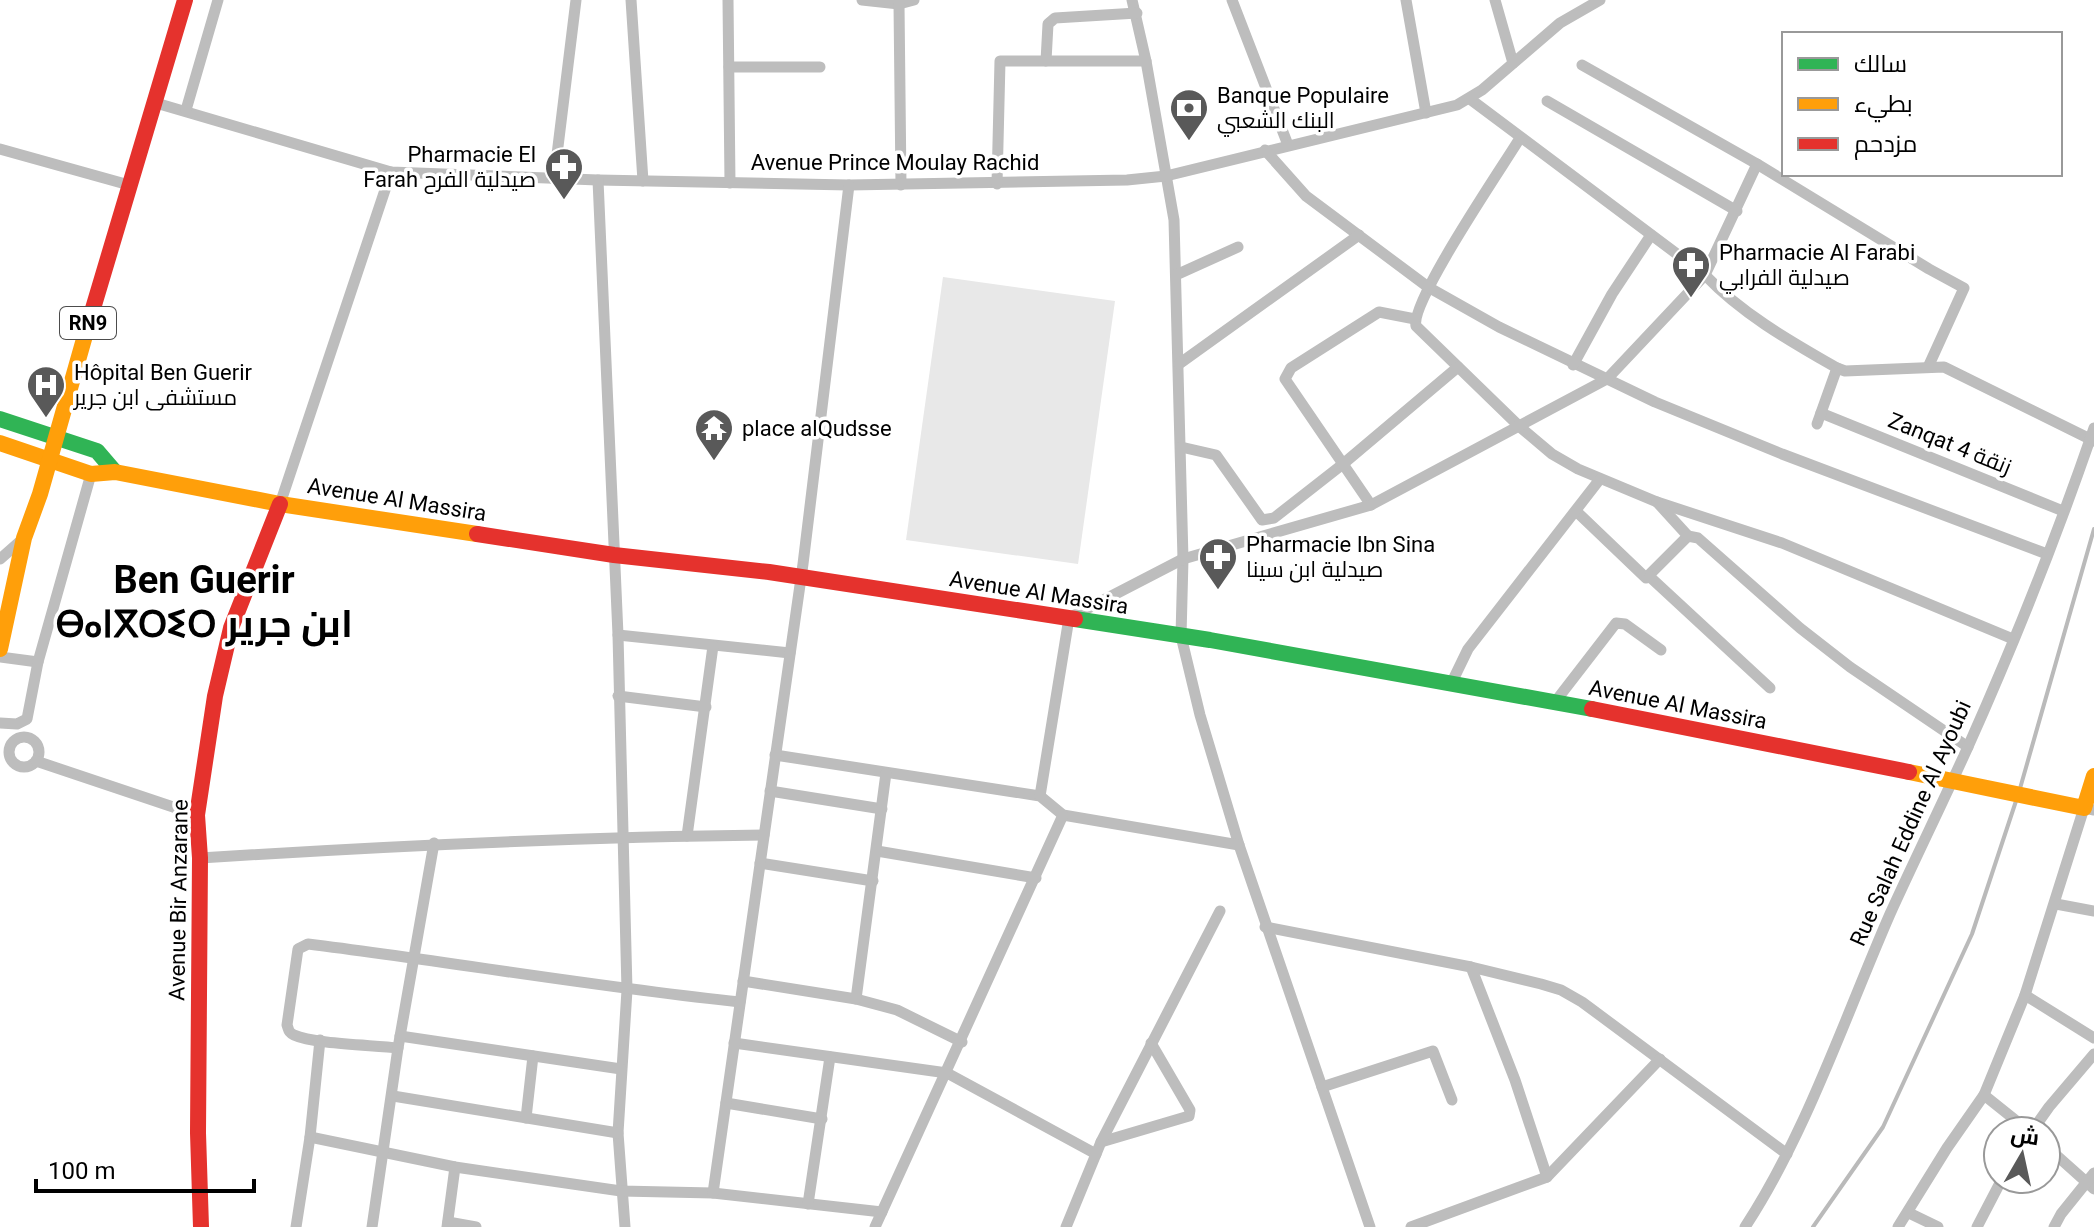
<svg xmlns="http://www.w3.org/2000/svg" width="2094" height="1227" font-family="Roboto,Cairo,'Noto Sans Tifinagh',sans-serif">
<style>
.green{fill:#e8e8e8}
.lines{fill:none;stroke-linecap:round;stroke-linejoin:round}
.stream{stroke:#bababa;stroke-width:4}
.street{stroke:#bdbdbd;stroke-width:11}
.fast{stroke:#30b455;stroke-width:16}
.slow{stroke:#ff9f0a;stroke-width:16}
.jam{stroke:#e5322d;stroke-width:16}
.labels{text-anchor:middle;stroke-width:7;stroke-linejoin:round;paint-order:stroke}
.shield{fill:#fff;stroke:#4c4c4c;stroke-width:2}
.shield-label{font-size:20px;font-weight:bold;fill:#000}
.poi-label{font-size:22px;fill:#000;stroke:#fff;text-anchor:start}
.street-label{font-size:22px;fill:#000;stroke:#fff}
.town-label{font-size:38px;font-weight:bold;fill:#000;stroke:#fff}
</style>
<rect width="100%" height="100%" fill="#fff"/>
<!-- green -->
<polygon class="green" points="943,277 1115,301 1078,564 906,540"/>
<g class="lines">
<!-- stream -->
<g class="stream">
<polyline points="2019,792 2094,529"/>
<polyline points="1813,1227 1883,1127 1972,934 2016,801"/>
</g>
<!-- street -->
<g class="street">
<polyline points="631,0 643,181"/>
<polyline points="728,0 730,183"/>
<polyline points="862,0 899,4 914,0"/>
<polyline points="1132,0 1146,61 1174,220 1183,559 1181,636 1200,715 1239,845 1370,1227"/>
<polyline points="1232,0 1288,145"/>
<polyline points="1406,0 1426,113"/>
<polyline points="1495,0 1513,63"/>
<polyline points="899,4 901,185"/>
<polyline points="1046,61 1048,24 1055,18 1137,13"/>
<polyline points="1582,65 1757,164 1929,269 1964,288 1929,365"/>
<polyline points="729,67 820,67"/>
<path d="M 1470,99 L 1705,275 C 1742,314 1790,341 1837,368 L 1845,371 L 1944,367 L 2094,441"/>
<polyline points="1547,101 1737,211"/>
<polyline points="156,103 391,172 598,180 849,185 1127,180 1166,176 1457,105 1482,90 1560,23 1600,0"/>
<polyline points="186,110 218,0"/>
<path d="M 1520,138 C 1503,166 1410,302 1416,326 L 1520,427 L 1552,454 L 1578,469 L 1657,502 L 1782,543 L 2013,639"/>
<polyline points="0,149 129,185"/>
<polyline points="1265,150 1306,196 1428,287 1499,327 1655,402 1782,454 2047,554"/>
<polyline points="554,179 576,0"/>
<polyline points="598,180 618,635 627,990 618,1133 625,1227"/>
<polyline points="997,184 1000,61 1146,61"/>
<polyline points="1176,275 1238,247"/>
<polyline points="1179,364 1359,235"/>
<polyline points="1573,365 1612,294 1651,235"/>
<polyline points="1821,413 2063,511"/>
<polyline points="1817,424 1837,368"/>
<polyline points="1181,447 1216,455 1262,520 1274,518 1343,464 1458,367"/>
<polyline points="1657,502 1688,536"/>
<polyline points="280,504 391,172"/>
<polyline points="1371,505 1285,379 1291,368 1379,312 1415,319"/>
<polyline points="1577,512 1646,578 1688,536 1698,538 1800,628 1850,667 1968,747"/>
<polyline points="0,559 24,538"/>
<polyline points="1650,577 1770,688"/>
<polyline points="618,635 790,653"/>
<polyline points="0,657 38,662"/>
<polyline points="1451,684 1468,649 1600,479"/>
<polyline points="618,696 706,707"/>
<polyline points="1555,702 1616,623 1625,624 1661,650"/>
<polyline points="0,723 17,724 27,719 38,662 91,474"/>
<circle cx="24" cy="752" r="15"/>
<polyline points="775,755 1040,796 1063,815 1239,845"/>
<polyline points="36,761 197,815"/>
<polyline points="770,791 882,809"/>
<polyline points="1040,796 1069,618 1183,559 1371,505 1607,379 1705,275 1757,164"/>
<polyline points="687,836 713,646"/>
<polyline points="877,851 1036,878"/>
<path d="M 200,858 C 388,846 576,837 764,835"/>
<polyline points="760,863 873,881"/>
<polyline points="2056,904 2094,911"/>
<polyline points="1265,927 1471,967 1541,984 1561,990 1582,1002 1787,1154"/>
<polyline points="1471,967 1515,1080 1547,1177"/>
<polyline points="743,981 856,999 897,1010 962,1042"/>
<polyline points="2025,995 2094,1038"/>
<polyline points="856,999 886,773"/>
<polyline points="400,1036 621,1069"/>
<polyline points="734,1043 947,1073 1096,1154"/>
<path d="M 398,1048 C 373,1045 313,1044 294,1035 C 288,1032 289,1030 287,1025 L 298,949 L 308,944 C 453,962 595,987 740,1002"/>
<polyline points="1322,1087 1433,1051 1452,1100"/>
<polyline points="1984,1095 2029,1131"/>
<polyline points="393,1096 618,1133"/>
<polyline points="726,1103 822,1119"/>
<polyline points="526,1118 533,1056"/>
<polyline points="2032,1131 2049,1107 2094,1054"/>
<polyline points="310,1137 455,1167 621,1191 713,1193 882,1212"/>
<polyline points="1101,1142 1189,1116 1190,1110 1151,1043"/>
<polyline points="2046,1146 2094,1189"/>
<polyline points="713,1193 803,564 849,185"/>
<polyline points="808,1204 830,1057"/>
<polyline points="1909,1213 1938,1227"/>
<polyline points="448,1222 476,1227"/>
<polyline points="296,1227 310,1137 320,1040"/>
<polyline points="372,1227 398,1048 434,843"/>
<polyline points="447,1227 455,1167"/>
<polyline points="875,1227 1063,815"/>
<polyline points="1066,1227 1101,1142 1220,911"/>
<polyline points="1411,1227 1547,1177 1660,1059"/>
<path d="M 1745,1227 C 1806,1134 1845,1017 1890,914 C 1915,859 1942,804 1967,749 C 2014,644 2057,536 2094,428"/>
<polyline points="1898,1227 1947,1148 1984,1095 2025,995 2084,808 2094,810"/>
<polyline points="1977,1227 2002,1179"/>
<polyline points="2054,1227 2061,1214 2094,1173"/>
</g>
<!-- fast -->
<g class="fast">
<polyline points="0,419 97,451 115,472"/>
<polyline points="1075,619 1210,640 1592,709"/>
</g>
<!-- slow -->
<g class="slow">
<polyline points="0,443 91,474 115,472 280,504 477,534"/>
<polyline points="0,649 24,538 40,494 86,332"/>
<polyline points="1909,772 2084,808 2094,776"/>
</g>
<!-- jam -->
<g class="jam">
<polyline points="86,332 185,0"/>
<polyline points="477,534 614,555 769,572 1075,619"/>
<polyline points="1592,709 1909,772"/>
<polyline points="201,1227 198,1133 200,858 197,815 215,696 231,628 280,504"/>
</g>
</g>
<!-- icons -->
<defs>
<symbol id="bank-pin" viewBox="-11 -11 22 30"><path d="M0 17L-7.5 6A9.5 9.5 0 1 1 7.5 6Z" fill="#595959" stroke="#fff"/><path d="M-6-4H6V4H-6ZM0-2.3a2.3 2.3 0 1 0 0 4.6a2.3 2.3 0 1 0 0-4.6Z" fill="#fff"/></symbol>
<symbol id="pharmacy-pin" viewBox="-11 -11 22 30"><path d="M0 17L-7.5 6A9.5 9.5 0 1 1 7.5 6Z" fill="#595959" stroke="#fff"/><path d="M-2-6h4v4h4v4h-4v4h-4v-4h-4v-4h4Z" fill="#fff"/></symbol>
<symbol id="hospital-pin" viewBox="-11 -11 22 30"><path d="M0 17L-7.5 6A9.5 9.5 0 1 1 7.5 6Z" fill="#595959" stroke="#fff"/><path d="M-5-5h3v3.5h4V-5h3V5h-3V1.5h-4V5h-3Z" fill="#fff"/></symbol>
<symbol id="temple-pin" viewBox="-11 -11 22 30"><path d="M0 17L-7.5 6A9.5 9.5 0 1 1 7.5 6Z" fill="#595959" stroke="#fff"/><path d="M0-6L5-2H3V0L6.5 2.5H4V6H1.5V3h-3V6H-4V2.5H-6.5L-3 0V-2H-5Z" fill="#fff"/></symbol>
</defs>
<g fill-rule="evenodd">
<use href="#bank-pin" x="1167" y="86" width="44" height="60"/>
<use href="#pharmacy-pin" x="542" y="145" width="44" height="60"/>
<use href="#pharmacy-pin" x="1669" y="243" width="44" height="60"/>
<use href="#hospital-pin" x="24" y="363" width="44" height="60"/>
<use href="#temple-pin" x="692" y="406" width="44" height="60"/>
<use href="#pharmacy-pin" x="1196" y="535" width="44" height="60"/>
</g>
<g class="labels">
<!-- shield labels -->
<rect class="shield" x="60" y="307" width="56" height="32" rx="6"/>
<g class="shield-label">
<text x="88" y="330">RN9</text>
</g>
<!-- poi labels -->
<g class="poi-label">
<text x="1217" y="103">Banque Populaire<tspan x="1217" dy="25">البنك الشعبي</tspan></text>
<text x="536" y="162" text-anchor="end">Pharmacie El<tspan x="536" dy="25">Farah صيدلية الفرح</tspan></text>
<text x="1719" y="260">Pharmacie Al Farabi<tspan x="1719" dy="25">صيدلية الفرابي</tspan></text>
<text x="74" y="380">Hôpital Ben Guerir<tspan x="74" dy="25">مستشفى ابن جرير</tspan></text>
<text x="742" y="436">place alQudsse</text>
<text x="1246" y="552">Pharmacie Ibn Sina<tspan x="1246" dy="25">صيدلية ابن سينا</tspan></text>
</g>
<!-- street labels -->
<g class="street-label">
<text x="895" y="170">Avenue Prince Moulay Rachid</text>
<text transform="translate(1950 443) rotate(22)" y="8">Zanqat 4 زنقة</text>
<text transform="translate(397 499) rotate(9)" y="8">Avenue Al Massira</text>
<text transform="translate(1039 592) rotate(9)" y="8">Avenue Al Massira</text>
<text transform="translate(1678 704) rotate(11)" y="8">Avenue Al Massira</text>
<text transform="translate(1910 823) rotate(-66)" y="8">Rue Salah Eddine Al Ayoubi</text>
<text transform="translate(178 900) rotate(-89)" y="8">Avenue Bir Anzarane</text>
</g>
<!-- town labels -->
<g class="town-label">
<text x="204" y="593">Ben Guerir<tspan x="204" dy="44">ⴱⴰⵏⴳⵔⵉⵔ ابن جرير</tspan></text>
</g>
</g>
<!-- legend -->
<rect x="1782" y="32" width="280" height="144" fill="#ffffff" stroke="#999999" stroke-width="2"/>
<rect x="1798" y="58" width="40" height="12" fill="#30b455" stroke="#999999" stroke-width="2"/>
<text x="1854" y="72" font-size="24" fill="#000000">سالك</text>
<rect x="1798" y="98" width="40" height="12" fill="#ff9f0a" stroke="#999999" stroke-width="2"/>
<text x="1854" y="112" font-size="24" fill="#000000">بطيء</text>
<rect x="1798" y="138" width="40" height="12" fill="#e5322d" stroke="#999999" stroke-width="2"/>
<text x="1854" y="152" font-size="24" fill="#000000">مزدحم</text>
<!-- north arrow -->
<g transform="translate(2022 1155) rotate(9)"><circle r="38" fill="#ffffff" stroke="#999999" stroke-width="2"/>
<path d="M0-6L14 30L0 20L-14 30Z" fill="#595959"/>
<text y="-12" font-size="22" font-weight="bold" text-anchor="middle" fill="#000000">ش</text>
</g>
<!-- scale -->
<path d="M36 1179v12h218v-12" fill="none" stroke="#000000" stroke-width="4"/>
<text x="48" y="1179" font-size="24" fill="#000000" stroke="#ffffff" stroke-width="6" paint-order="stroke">100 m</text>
</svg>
